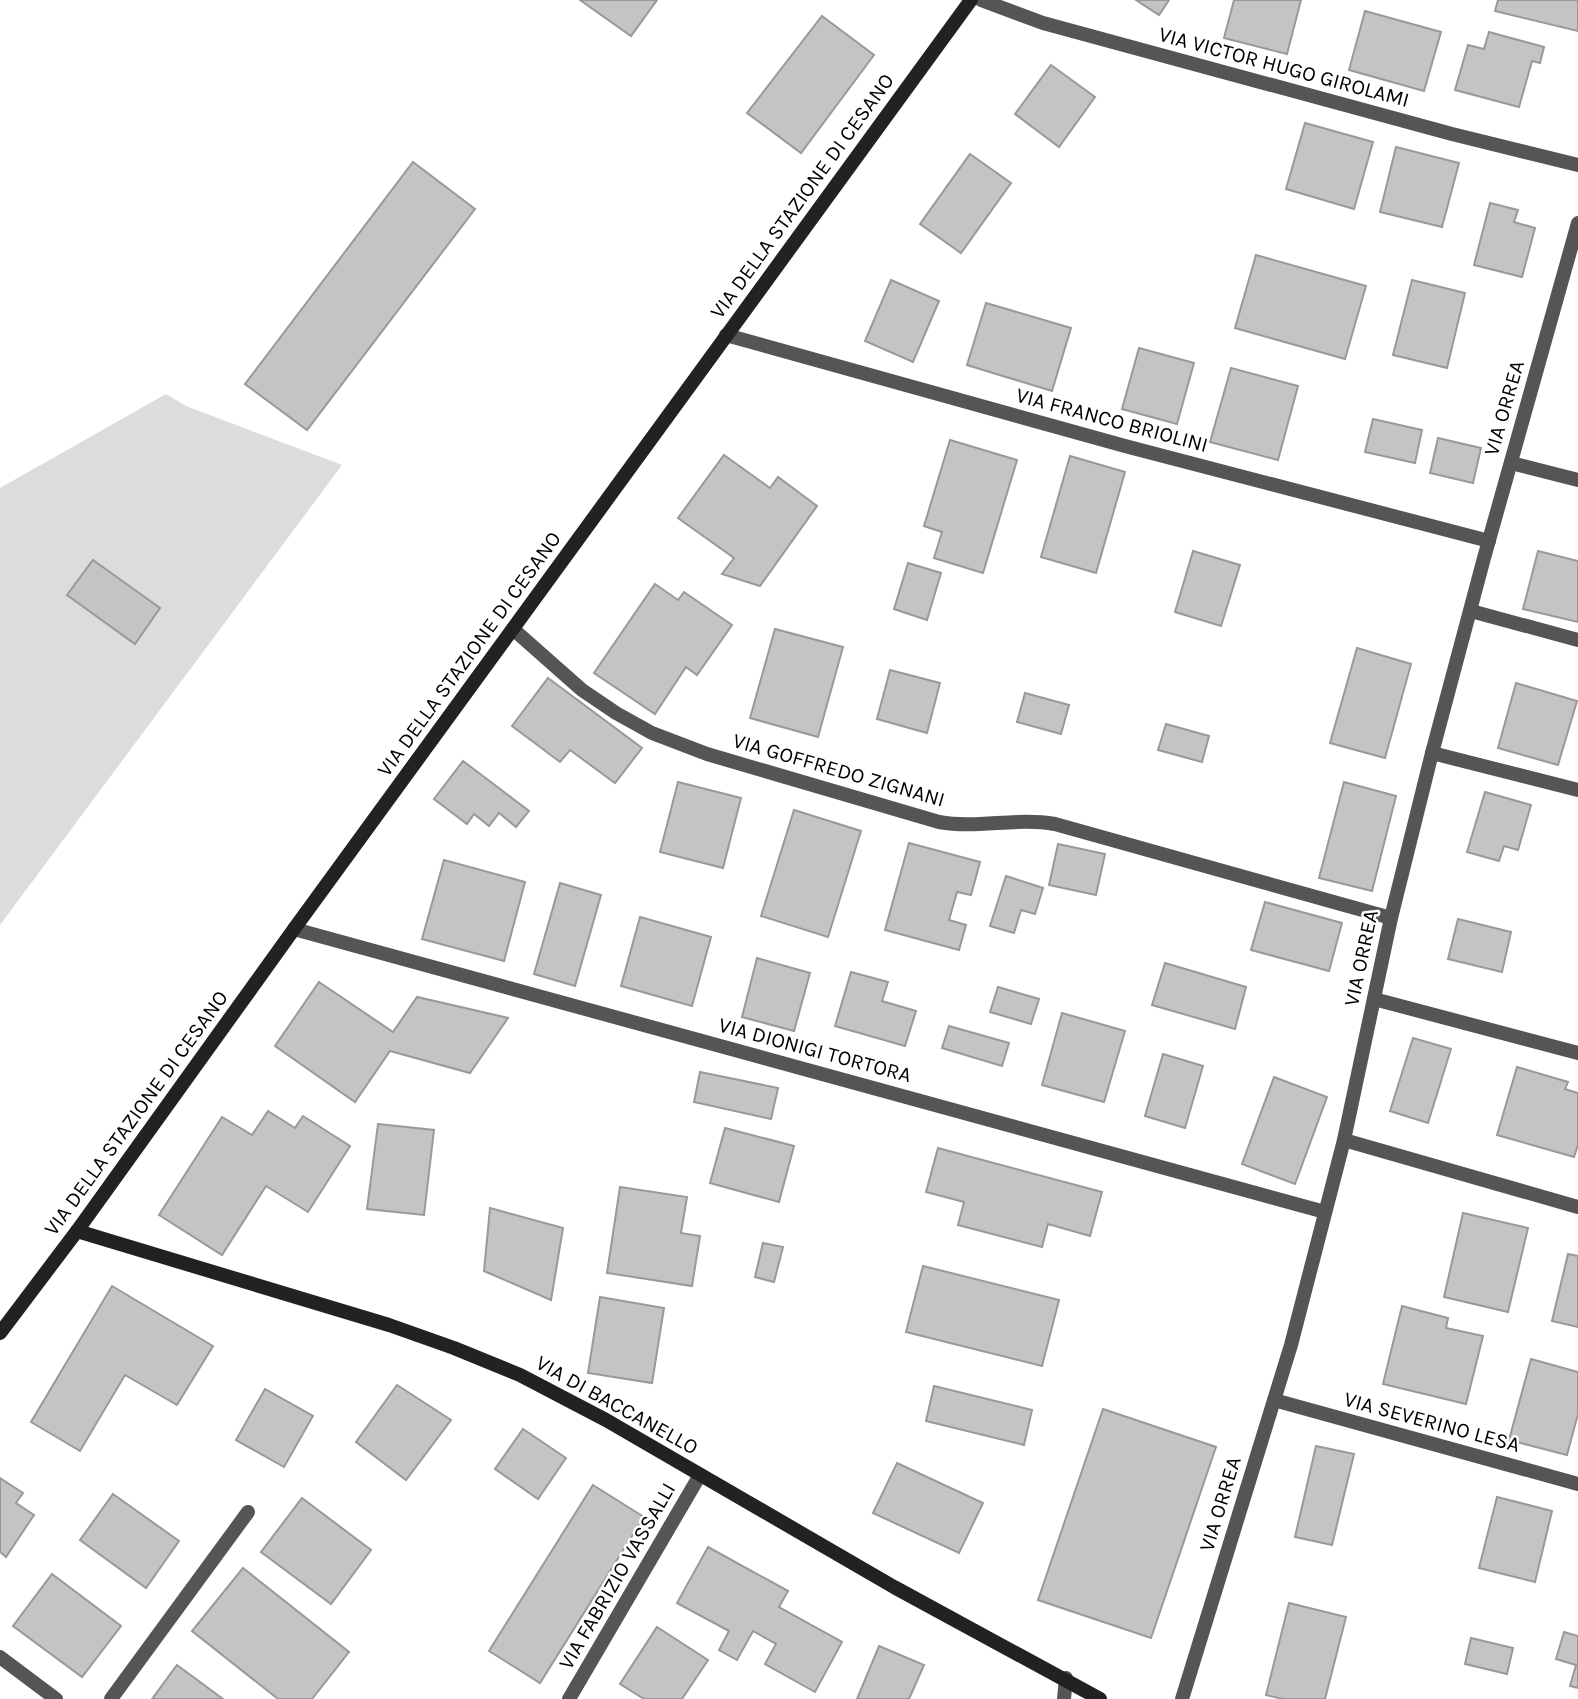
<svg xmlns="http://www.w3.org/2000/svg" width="1578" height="1699" font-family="Karla,sans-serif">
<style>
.green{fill:#dcdcdc}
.building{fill:#c4c4c4;stroke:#999;stroke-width:2}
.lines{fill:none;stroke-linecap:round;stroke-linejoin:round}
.street{stroke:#555;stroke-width:14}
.secondary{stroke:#222;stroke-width:14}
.labels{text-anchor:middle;stroke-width:5;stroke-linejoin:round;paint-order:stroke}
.street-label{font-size:21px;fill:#000;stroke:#fff}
</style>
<rect width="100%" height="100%" fill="#fff"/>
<!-- green -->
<polygon class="green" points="166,394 186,406 342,465 0,925 0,488"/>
<!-- building -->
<g class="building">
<polygon points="580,0 657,0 631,36"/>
<polygon points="1136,0 1169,0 1159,15"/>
<polygon points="1234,0 1301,0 1287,54 1224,38"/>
<polygon points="1498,0 1578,0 1578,31 1495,11"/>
<polygon points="1365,11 1441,32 1424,91 1349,70"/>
<polygon points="822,16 874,55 801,153 747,113"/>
<polygon points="1489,32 1544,47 1540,63 1532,61 1519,107 1455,90 1468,45 1484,49"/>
<polygon points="1051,65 1095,97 1059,147 1015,114"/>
<polygon points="1305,123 1373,142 1354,209 1286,189"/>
<polygon points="1396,147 1459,163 1442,227 1380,212"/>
<polygon points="970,154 1011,183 961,253 920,224"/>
<polygon points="413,162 475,209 307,430 245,384"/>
<polygon points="1490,203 1518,210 1514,222 1535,228 1522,277 1474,265"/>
<polygon points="1256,255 1366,286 1345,359 1235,328"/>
<polygon points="891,280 939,301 913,362 865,341"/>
<polygon points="1412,280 1465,293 1447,368 1393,355"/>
<polygon points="986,303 1071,328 1052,391 967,365"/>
<polygon points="1139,348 1194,363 1177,424 1122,409"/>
<polygon points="1231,368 1298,386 1278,460 1210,442"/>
<polygon points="1373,419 1422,430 1415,463 1365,452"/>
<polygon points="1438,438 1481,448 1473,483 1430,473"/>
<polygon points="950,440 1017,460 983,573 934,558 942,532 924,526"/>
<polygon points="724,455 770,488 778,477 817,506 760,586 722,574 734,558 678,518"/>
<polygon points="1070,456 1125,472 1096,573 1041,557"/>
<polygon points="1193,551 1240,565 1221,626 1175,612"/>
<polygon points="1538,551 1578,561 1578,622 1523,609"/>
<polygon points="93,560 160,608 135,644 67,595"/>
<polygon points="908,563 941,573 927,620 894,609"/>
<polygon points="655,584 678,600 684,592 732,625 697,675 686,667 655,714 594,673"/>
<polygon points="775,629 843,647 818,737 750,718"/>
<polygon points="1357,648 1411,664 1385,758 1330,743"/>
<polygon points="890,670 940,683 927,733 877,719"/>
<polygon points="548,678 642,748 615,783 570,750 560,762 512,726"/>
<polygon points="1516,683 1577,701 1558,765 1498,748"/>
<polygon points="1025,693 1069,705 1061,734 1017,722"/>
<polygon points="1166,724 1209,736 1202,762 1158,750"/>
<polygon points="463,761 529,811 516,827 499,813 489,826 474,814 467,824 434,799"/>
<polygon points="678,782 741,798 723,868 660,852"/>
<polygon points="1344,782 1396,796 1372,891 1319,878"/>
<polygon points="1485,792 1531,805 1518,850 1504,846 1499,861 1467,852"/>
<polygon points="794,810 861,831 828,937 761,916"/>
<polygon points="909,843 980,862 971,895 957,892 949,920 966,925 959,950 885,930"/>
<polygon points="1058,844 1105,854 1096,895 1049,885"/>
<polygon points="444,860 525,882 504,961 422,939"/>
<polygon points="1006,876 1043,888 1035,914 1021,910 1014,933 990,926"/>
<polygon points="560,883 601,895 575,986 534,974"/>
<polygon points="1265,902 1342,923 1329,971 1251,950"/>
<polygon points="640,917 711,937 692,1006 621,986"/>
<polygon points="1458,919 1511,932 1502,972 1448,959"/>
<polygon points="757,958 810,973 794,1031 742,1017"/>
<polygon points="1165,963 1246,987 1235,1029 1152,1005"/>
<polygon points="851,972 888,982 882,1001 916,1011 905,1046 835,1026"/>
<polygon points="319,982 393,1032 417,997 508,1018 470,1073 390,1051 355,1102 275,1046"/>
<polygon points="998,987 1039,999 1031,1024 990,1012"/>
<polygon points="1062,1013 1125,1031 1104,1102 1042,1085"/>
<polygon points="949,1026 1009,1043 1002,1066 942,1048"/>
<polygon points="1413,1038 1451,1049 1428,1123 1390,1111"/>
<polygon points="1163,1054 1203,1066 1185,1128 1145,1116"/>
<polygon points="1517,1067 1568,1082 1565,1089 1578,1093 1578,1145 1574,1157 1497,1135"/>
<polygon points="700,1072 778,1088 771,1119 694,1102"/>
<polygon points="1274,1077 1327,1097 1295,1184 1242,1164"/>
<polygon points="268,1111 295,1128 303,1116 350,1146 308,1212 266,1186 222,1255 159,1215 222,1117 252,1135"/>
<polygon points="378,1124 434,1130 424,1215 367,1209"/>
<polygon points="725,1128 794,1146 779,1202 710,1183"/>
<polygon points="938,1148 1102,1192 1090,1236 1048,1224 1042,1247 958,1225 964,1202 926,1192"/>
<polygon points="620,1187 687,1197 681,1233 700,1236 692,1286 607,1273"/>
<polygon points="490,1208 563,1228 551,1300 484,1271"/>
<polygon points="1463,1213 1528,1228 1508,1312 1444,1297"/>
<polygon points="763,1243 783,1247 774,1282 755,1277"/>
<polygon points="1568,1254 1578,1256 1578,1327 1552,1321"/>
<polygon points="923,1266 1059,1300 1042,1366 906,1332"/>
<polygon points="112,1286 213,1346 177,1405 125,1375 80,1451 31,1422"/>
<polygon points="600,1297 664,1308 652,1383 588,1373"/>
<polygon points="1402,1306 1448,1318 1446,1328 1483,1336 1466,1404 1383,1384"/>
<polygon points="1531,1359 1578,1372 1578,1414 1567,1455 1509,1440"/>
<polygon points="397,1385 451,1420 406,1480 356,1442"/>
<polygon points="934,1386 1032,1410 1024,1445 926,1421"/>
<polygon points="265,1389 313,1416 284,1467 236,1440"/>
<polygon points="1103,1409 1216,1447 1151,1638 1038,1600"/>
<polygon points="523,1429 566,1458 538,1499 495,1469"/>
<polygon points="1316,1446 1354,1454 1332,1545 1295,1537"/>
<polygon points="897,1463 983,1503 959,1553 873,1513"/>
<polygon points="0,1478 23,1493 16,1503 34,1515 6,1557 0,1552"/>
<polygon points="593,1485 644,1517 540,1683 489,1651"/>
<polygon points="113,1494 179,1541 146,1588 80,1540"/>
<polygon points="1497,1497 1552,1511 1535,1582 1479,1568"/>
<polygon points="302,1498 371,1550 331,1604 261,1552"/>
<polygon points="708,1547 788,1591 779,1607 842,1642 815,1692 765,1664 776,1644 753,1631 737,1660 719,1650 729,1631 677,1603"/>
<polygon points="243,1568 349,1652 312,1699 278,1699 192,1631"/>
<polygon points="52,1574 121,1626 82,1677 13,1626"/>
<polygon points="1289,1603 1346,1617 1325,1699 1283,1699 1266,1695"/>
<polygon points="657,1627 708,1660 682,1699 644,1699 620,1684"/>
<polygon points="1564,1632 1578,1636 1578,1688 1570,1686 1576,1665 1556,1659"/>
<polygon points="1471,1638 1513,1648 1507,1674 1465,1664"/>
<polygon points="879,1646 924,1665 909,1699 857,1699"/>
<polygon points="177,1665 223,1699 152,1699"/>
</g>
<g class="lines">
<!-- street -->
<g class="street">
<polyline points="981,0 1043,23 1452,134 1578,165"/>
<polyline points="726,335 1125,446 1489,541"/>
<polyline points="1511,463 1578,480"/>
<polyline points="1471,611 1578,640"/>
<path d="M 513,629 L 582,690 L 616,713 L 652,733 L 707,754 L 939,822 C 978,829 1016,817 1055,824 L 1391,918"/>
<polyline points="1432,753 1578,790"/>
<polyline points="294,929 1325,1212"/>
<polyline points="1374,999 1578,1053"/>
<polyline points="1344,1140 1578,1207"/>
<polyline points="1274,1400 1578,1484"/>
<polyline points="0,1657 56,1699"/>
<polyline points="111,1699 248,1512"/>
<polyline points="569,1699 700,1475"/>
<polyline points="1064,1699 1066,1678"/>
<polyline points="1182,1699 1291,1345 1344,1140 1391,918 1432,753 1484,558 1578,223"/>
</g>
<!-- secondary -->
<g class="secondary">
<polyline points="77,1231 389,1325 454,1348 520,1375 606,1420 894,1587 1100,1699"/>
<polyline points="0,1333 77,1231 294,929 971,0"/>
</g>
</g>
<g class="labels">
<!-- street labels -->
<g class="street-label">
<text transform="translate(1284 67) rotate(15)" y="7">VIA VICTOR HUGO GIROLAMI</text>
<text transform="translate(802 196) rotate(-54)" y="7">VIA DELLA STAZIONE DI CESANO</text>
<text transform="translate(1504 408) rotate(-74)" y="7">VIA ORREA</text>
<text transform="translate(1112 420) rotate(15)" y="7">VIA FRANCO BRIOLINI</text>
<text transform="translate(469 654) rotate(-54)" y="7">VIA DELLA STAZIONE DI CESANO</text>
<text transform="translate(839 770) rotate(16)" y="7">VIA GOFFREDO ZIGNANI</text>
<text transform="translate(1361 958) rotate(-78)" y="7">VIA ORREA</text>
<text transform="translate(815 1050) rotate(15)" y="7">VIA DIONIGI TORTORA</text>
<text transform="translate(136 1113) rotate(-54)" y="7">VIA DELLA STAZIONE DI CESANO</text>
<text transform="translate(617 1405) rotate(29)" y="7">VIA DI BACCANELLO</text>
<text transform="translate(1432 1422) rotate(15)" y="7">VIA SEVERINO LESA</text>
<text transform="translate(1220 1504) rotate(-73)" y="7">VIA ORREA</text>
<text transform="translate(617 1576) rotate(-60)" y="7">VIA FABRIZIO VASSALLI</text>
</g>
</g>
</svg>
